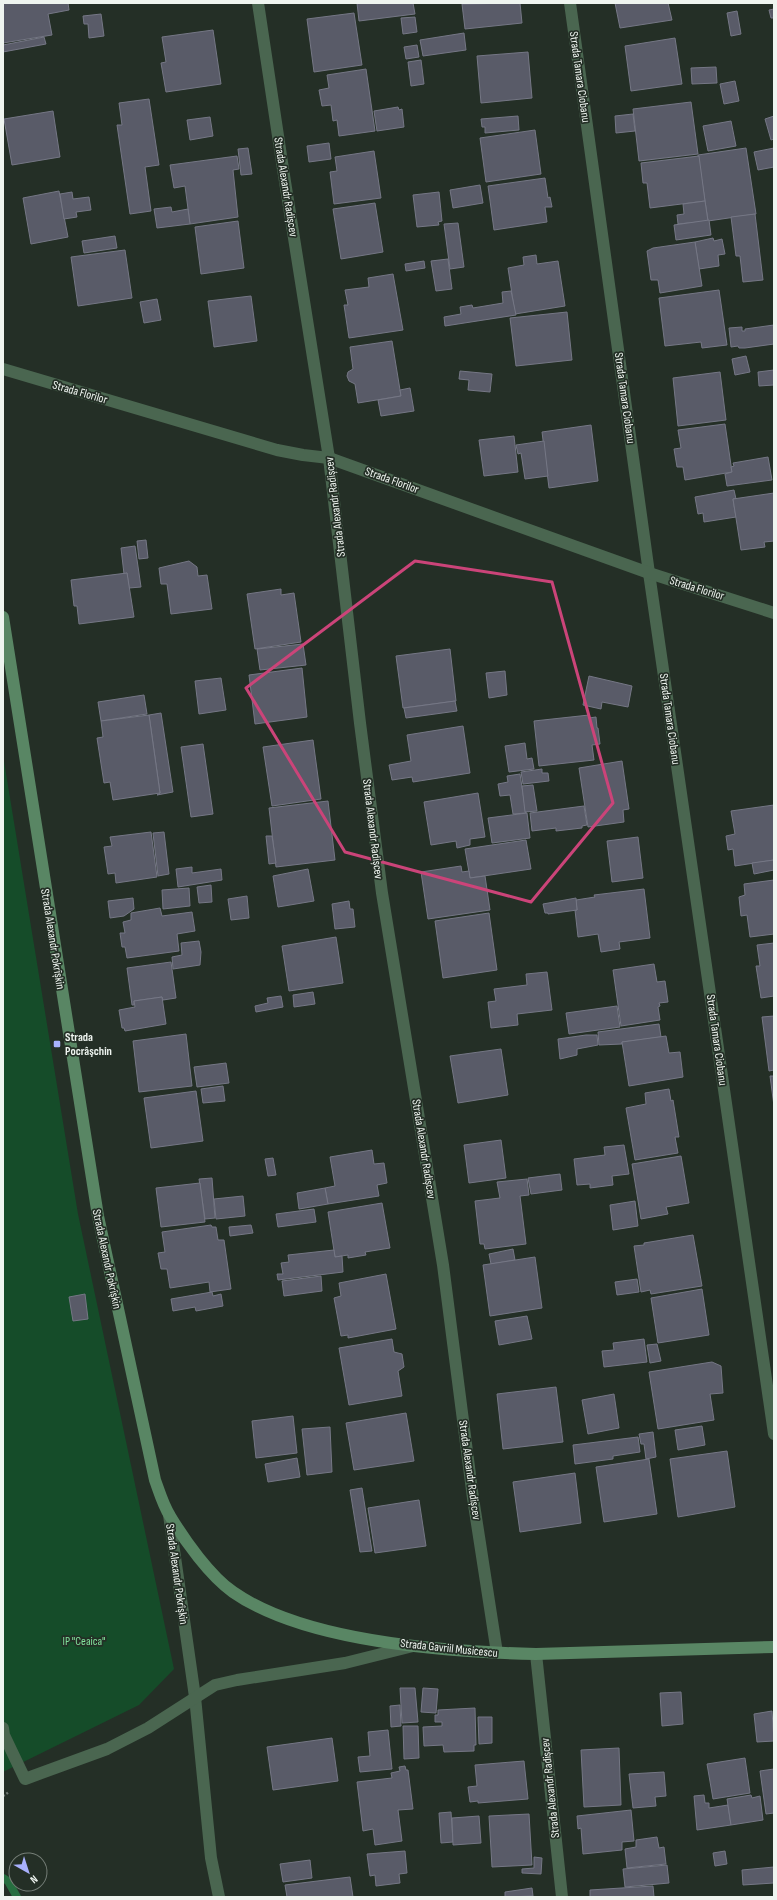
<svg xmlns="http://www.w3.org/2000/svg" width="777" height="1900" font-family="'Sofia Sans Condensed',sans-serif">
<style>
.green{fill:#154c29}
.lines{fill:none;stroke-linecap:round;stroke-linejoin:round}
.stream{stroke:#266e3f;stroke-width:8}
.building{fill:#595b68;stroke:#757785}
.path{stroke:#6f7871;stroke-width:2.5;stroke-dasharray:2 2;stroke-linecap:butt}
.street{stroke:#4a6650;stroke-width:12}
.secondary{stroke:#598664;stroke-width:12}
.marked{fill:none;stroke:#cb4479;stroke-width:3;stroke-linejoin:round}
.poi-dot{fill:#a8b0fc;stroke:#242f26;stroke-width:1.5}
.labels{text-anchor:middle;stroke-width:3.5;stroke-linejoin:round;paint-order:stroke}
.street-label{font-size:12px;fill:#eff5f0;stroke:#242f26}
.poi-label{font-size:12px;font-weight:bold;fill:#eff5f0;stroke:#242f26;text-anchor:start}
.park-label{font-size:12px;fill:#82e39d;stroke:#242f26}
</style>
<rect width="100%" height="100%" fill="#242f26"/>
<!-- green -->
<polygon class="green" points="3,755 78,1214 174,1669 139,1705 3,1772"/>
<g class="lines">
<!-- stream -->
<polyline class="stream" points="3,1878 8,1881 17,1897"/>
</g>
<!-- building -->
<g class="building">
<polygon points="3,3 68,3 69,10 48,14 52,35 3,43"/>
<polygon points="357,3 413,3 415,14 359,21"/>
<polygon points="520,3 522,23 465,29 462,4"/>
<polygon points="615,3 668,3 672,20 620,28"/>
<polygon points="774,9 774,18 771,18 769,10"/>
<polygon points="737,11 741,34 731,36 727,13"/>
<polygon points="354,13 362,65 314,72 307,19"/>
<polygon points="101,14 104,36 89,38 88,24 84,24 83,16"/>
<polygon points="415,17 417,32 403,34 401,18"/>
<polygon points="213,30 221,84 166,92 161,63 166,62 162,37"/>
<polygon points="464,33 466,50 423,56 420,40"/>
<polygon points="44,37 46,44 3,52 3,45"/>
<polygon points="675,38 682,84 631,91 625,46"/>
<polygon points="417,45 419,57 406,59 404,47"/>
<polygon points="528,52 532,98 481,103 477,56"/>
<polygon points="421,60 424,84 411,86 408,62"/>
<polygon points="716,67 717,83 692,84 691,68"/>
<polygon points="366,69 375,131 339,136 337,120 333,121 331,105 322,106 319,90 329,88 327,75"/>
<polygon points="735,81 739,101 724,104 720,84"/>
<polygon points="149,99 159,165 145,167 151,211 130,214 117,125 122,125 119,103"/>
<polygon points="691,102 698,154 639,161 633,109"/>
<polygon points="398,107 399,110 402,109 404,127 377,131 374,111"/>
<polygon points="53,111 60,157 12,165 4,119"/>
<polygon points="633,114 635,131 616,133 615,116"/>
<polygon points="518,116 519,130 485,133 485,127 482,127 481,119"/>
<polygon points="774,116 774,139 771,140 765,119"/>
<polygon points="210,117 213,136 190,140 187,120"/>
<polygon points="731,121 736,146 708,151 703,126"/>
<polygon points="535,130 541,174 486,182 480,138"/>
<polygon points="329,143 331,159 309,162 307,146"/>
<polygon points="248,148 252,174 241,175 238,149"/>
<polygon points="746,148 756,214 708,221 698,155"/>
<polygon points="774,148 774,167 758,170 754,152"/>
<polygon points="374,151 381,198 334,204 330,172 337,171 335,157"/>
<polygon points="237,156 239,169 233,170 238,217 190,224 185,186 174,188 170,165"/>
<polygon points="699,156 705,201 650,208 647,183 643,183 641,163"/>
<polygon points="545,178 548,198 550,197 552,207 545,207 547,222 494,230 488,186"/>
<polygon points="480,185 483,203 453,208 450,190"/>
<polygon points="59,191 68,237 31,244 23,198"/>
<polygon points="72,192 73,199 89,197 91,210 76,212 77,217 64,219 60,194"/>
<polygon points="439,192 442,221 438,222 439,225 417,227 413,195"/>
<polygon points="705,201 708,221 678,224 677,215 684,214 683,204"/>
<polygon points="375,203 383,252 341,259 333,209"/>
<polygon points="171,207 172,212 188,209 190,224 157,228 154,209"/>
<polygon points="755,214 763,280 743,282 740,256 736,256 731,217"/>
<polygon points="709,220 711,235 676,240 674,225"/>
<polygon points="238,221 244,268 201,274 195,227"/>
<polygon points="458,223 464,267 450,269 444,224"/>
<polygon points="115,236 117,248 84,253 82,241"/>
<polygon points="713,238 714,241 722,239 725,254 718,255 719,266 699,269 695,242"/>
<polygon points="695,242 702,286 660,293 658,280 651,280 647,251 653,248"/>
<polygon points="125,250 132,298 78,306 71,257"/>
<polygon points="536,255 537,264 558,261 565,306 515,314 508,268 524,265 523,257"/>
<polygon points="448,259 452,289 436,291 431,261"/>
<polygon points="424,261 425,268 406,271 405,264"/>
<polygon points="393,274 403,330 349,338 344,305 348,305 345,290 369,287 368,278"/>
<polygon points="719,290 727,345 702,348 701,342 665,346 659,298"/>
<polygon points="511,291 516,315 445,326 444,317 461,314 460,307 472,305 473,308 503,303 502,292"/>
<polygon points="251,296 257,341 214,347 208,301"/>
<polygon points="157,299 161,320 144,323 140,302"/>
<polygon points="567,312 572,360 516,366 510,318"/>
<polygon points="774,325 774,344 745,348 739,348 738,346 731,347 729,328 742,327 742,331 745,331 745,329"/>
<polygon points="392,341 401,396 358,403 355,384 349,381 347,376 348,372 353,369 350,347"/>
<polygon points="746,356 750,372 735,375 732,359"/>
<polygon points="774,370 774,385 759,386 758,372"/>
<polygon points="460,371 492,374 490,392 468,390 469,380 459,379"/>
<polygon points="720,372 726,420 678,426 673,378"/>
<polygon points="410,388 414,411 381,416 378,400 401,396 400,390"/>
<polygon points="725,424 732,472 685,480 683,467 677,467 674,449 681,448 678,430"/>
<polygon points="591,425 598,481 549,488 542,432"/>
<polygon points="514,436 518,472 484,476 479,440"/>
<polygon points="544,441 548,476 525,479 521,453 518,454 516,445"/>
<polygon points="768,457 772,480 727,486 725,474 732,472 731,467 734,466 733,463"/>
<polygon points="734,490 736,499 733,499 736,517 704,522 703,513 698,514 695,497"/>
<polygon points="774,493 774,541 764,542 765,547 741,550 733,499"/>
<polygon points="146,540 148,558 139,559 137,541"/>
<polygon points="135,546 141,587 129,588 127,573 124,574 121,548"/>
<polygon points="189,561 197,567 198,576 207,575 212,609 171,614 167,584 161,584 159,568"/>
<polygon points="127,573 134,617 79,624 77,606 74,606 71,580"/>
<polygon points="281,589 281,595 294,593 301,642 255,649 247,594"/>
<polygon points="303,644 306,665 260,670 257,649"/>
<polygon points="450,649 456,701 403,708 396,656"/>
<polygon points="302,668 307,717 255,724 249,675"/>
<polygon points="505,671 507,695 489,698 486,673"/>
<polygon points="589,676 632,686 628,707 602,702 601,709 583,705"/>
<polygon points="221,678 226,710 199,714 195,681"/>
<polygon points="144,695 147,714 101,721 98,702"/>
<polygon points="455,701 457,711 406,718 404,708"/>
<polygon points="161,713 173,792 157,795 160,793 149,715"/>
<polygon points="149,715 160,793 113,800 110,782 104,783 97,738 103,737 101,721"/>
<polygon points="589,715 589,718 596,717 597,728 598,728 600,744 592,745 594,760 539,766 534,721"/>
<polygon points="463,726 470,773 413,782 412,777 392,780 389,765 411,761 407,735"/>
<polygon points="313,740 321,799 272,806 263,747"/>
<polygon points="525,743 527,759 532,758 534,769 509,772 505,746"/>
<polygon points="203,744 213,814 191,817 181,747"/>
<polygon points="622,761 629,809 623,810 624,822 588,827 579,768"/>
<polygon points="542,769 542,773 548,773 549,781 523,784 521,772"/>
<polygon points="520,774 526,813 513,814 510,795 500,796 498,784 508,782 507,776"/>
<polygon points="533,785 537,811 525,812 522,786"/>
<polygon points="478,793 485,837 470,839 470,845 457,848 456,841 431,845 424,802"/>
<polygon points="328,801 335,860 276,867 269,808"/>
<polygon points="774,805 774,860 735,866 733,849 728,850 726,836 735,834 731,811"/>
<polygon points="584,806 587,825 582,826 582,828 556,831 556,828 532,831 530,813"/>
<polygon points="527,813 530,838 492,843 488,818"/>
<polygon points="151,832 157,877 116,883 115,873 108,874 104,847 112,846 110,837"/>
<polygon points="164,832 169,874 158,876 153,833"/>
<polygon points="266,836 272,836 276,863 269,864"/>
<polygon points="638,837 643,878 612,882 607,841"/>
<polygon points="526,840 531,869 470,878 465,849"/>
<polygon points="774,860 774,870 754,874 752,863"/>
<polygon points="461,866 462,872 469,871 470,878 485,876 490,910 428,919 421,872"/>
<polygon points="192,867 192,873 221,869 222,880 178,887 176,869"/>
<polygon points="308,869 314,901 278,907 273,876"/>
<polygon points="774,880 774,934 750,937 747,915 741,916 739,897 745,895 744,884"/>
<polygon points="211,885 212,902 199,903 197,887"/>
<polygon points="189,888 190,906 163,909 162,890"/>
<polygon points="644,889 650,938 619,942 620,949 601,952 598,934 578,937 575,910 577,910 576,900 595,897 594,895"/>
<polygon points="247,896 249,918 231,920 228,899"/>
<polygon points="133,898 134,909 124,916 110,918 108,901"/>
<polygon points="576,898 577,910 548,914 548,913 545,913 543,904"/>
<polygon points="349,901 350,909 353,909 355,927 335,929 332,904"/>
<polygon points="160,908 162,916 192,912 195,931 177,934 179,951 127,958 125,947 122,947 120,933 125,933 123,922 131,920 131,913"/>
<polygon points="489,913 497,970 443,978 435,921"/>
<polygon points="336,937 343,983 289,991 282,946"/>
<polygon points="199,941 201,952 200,965 173,969 172,957 182,955 181,943"/>
<polygon points="774,943 774,996 761,998 756,966 760,966 757,945"/>
<polygon points="171,962 176,998 163,1000 162,997 134,1001 134,1005 132,1005 127,968"/>
<polygon points="654,964 657,982 665,981 668,1002 659,1003 660,1006 658,1007 660,1020 621,1026 613,970"/>
<polygon points="547,972 552,1010 517,1014 518,1025 491,1028 488,1002 496,1001 494,989 527,985 526,974"/>
<polygon points="313,992 315,1004 294,1007 293,995"/>
<polygon points="281,996 283,1007 256,1012 255,1006 268,1003 267,998"/>
<polygon points="162,997 166,1024 125,1031 124,1028 122,1028 119,1010 135,1007 134,1001"/>
<polygon points="617,1006 620,1027 569,1034 566,1013"/>
<polygon points="774,1016 774,1070 769,1071 762,1017"/>
<polygon points="659,1024 661,1037 622,1042 622,1044 599,1045 598,1032"/>
<polygon points="186,1034 192,1086 139,1092 133,1041"/>
<polygon points="586,1035 597,1035 598,1045 577,1049 577,1055 560,1059 558,1039"/>
<polygon points="666,1036 669,1053 680,1052 683,1077 629,1086 622,1042"/>
<polygon points="501,1049 508,1095 458,1103 450,1056"/>
<polygon points="226,1063 229,1083 197,1087 194,1067"/>
<polygon points="770,1076 774,1076 774,1106"/>
<polygon points="223,1086 225,1101 203,1103 201,1089"/>
<polygon points="669,1089 671,1101 673,1100 679,1137 675,1137 678,1153 635,1160 626,1108 646,1104 645,1093"/>
<polygon points="196,1091 203,1141 151,1148 144,1098"/>
<polygon points="501,1140 506,1178 469,1183 464,1145"/>
<polygon points="624,1145 629,1174 612,1176 613,1185 590,1188 590,1184 577,1185 574,1159 605,1155 604,1147"/>
<polygon points="372,1150 374,1164 384,1163 387,1183 377,1185 379,1196 328,1204 325,1188 335,1186 330,1157"/>
<polygon points="681,1156 689,1203 666,1207 668,1214 641,1219 632,1164"/>
<polygon points="273,1158 276,1175 268,1176 265,1159"/>
<polygon points="560,1174 562,1190 531,1194 528,1178"/>
<polygon points="212,1178 215,1218 205,1219 199,1179"/>
<polygon points="527,1179 529,1195 520,1196 526,1244 485,1249 484,1244 480,1244 475,1201 500,1198 497,1182"/>
<polygon points="200,1183 205,1222 161,1227 156,1188"/>
<polygon points="325,1188 328,1204 299,1209 297,1193"/>
<polygon points="243,1196 245,1216 216,1219 214,1199"/>
<polygon points="635,1201 638,1226 613,1230 610,1205"/>
<polygon points="382,1203 390,1248 365,1252 366,1255 348,1258 348,1255 335,1257 328,1212"/>
<polygon points="314,1209 316,1222 278,1227 276,1214"/>
<polygon points="211,1225 212,1227 216,1227 218,1240 224,1240 231,1289 210,1292 209,1282 170,1288 167,1269 161,1269 158,1253 165,1252 162,1232"/>
<polygon points="251,1225 253,1233 230,1236 229,1227"/>
<polygon points="693,1235 702,1286 651,1294 650,1290 641,1292 634,1246 644,1245 644,1243"/>
<polygon points="513,1249 515,1260 491,1264 489,1254"/>
<polygon points="334,1250 335,1257 342,1256 343,1272 278,1280 277,1274 283,1274 281,1263 289,1262 288,1255"/>
<polygon points="535,1257 542,1308 490,1316 483,1265"/>
<polygon points="386,1274 396,1329 348,1338 348,1335 341,1336 334,1298 341,1296 339,1283"/>
<polygon points="321,1276 322,1291 284,1296 282,1281"/>
<polygon points="637,1279 639,1292 617,1295 615,1282"/>
<polygon points="702,1289 709,1335 658,1343 651,1298"/>
<polygon points="212,1292 213,1296 221,1294 223,1306 196,1311 195,1307 173,1311 171,1299"/>
<polygon points="85,1294 88,1319 73,1321 69,1297"/>
<polygon points="527,1316 532,1339 499,1345 495,1321"/>
<polygon points="392,1339 394,1352 402,1354 404,1367 398,1371 402,1396 349,1405 339,1348"/>
<polygon points="644,1339 647,1362 604,1367 602,1351 614,1350 613,1343"/>
<polygon points="657,1344 661,1361 650,1363 647,1345"/>
<polygon points="712,1362 721,1366 723,1393 710,1394 714,1420 658,1429 649,1372"/>
<polygon points="556,1387 563,1442 503,1449 497,1394"/>
<polygon points="614,1394 619,1428 588,1434 582,1400"/>
<polygon points="406,1413 414,1461 354,1470 346,1423"/>
<polygon points="293,1416 297,1453 256,1458 252,1421"/>
<polygon points="702,1426 705,1445 678,1450 675,1430"/>
<polygon points="330,1427 332,1472 307,1475 302,1429"/>
<polygon points="653,1432 656,1457 646,1459 644,1444 641,1444 639,1434"/>
<polygon points="638,1437 640,1452 613,1456 613,1459 575,1464 573,1445"/>
<polygon points="727,1451 735,1507 678,1517 670,1459"/>
<polygon points="297,1458 300,1477 268,1482 265,1464"/>
<polygon points="649,1459 657,1514 604,1522 596,1467"/>
<polygon points="575,1473 581,1523 520,1532 513,1482"/>
<polygon points="362,1488 372,1551 360,1552 350,1490"/>
<polygon points="419,1500 426,1546 375,1553 368,1508"/>
<polygon points="400,1688 415,1688 418,1722 402,1723"/>
<polygon points="423,1688 438,1689 436,1713 421,1712"/>
<polygon points="681,1692 683,1724 662,1726 660,1693"/>
<polygon points="400,1705 401,1726 391,1727 390,1706"/>
<polygon points="475,1708 476,1745 474,1745 474,1751 444,1752 443,1745 424,1746 423,1727 442,1726 442,1722 435,1722 435,1715 438,1715 438,1710"/>
<polygon points="772,1711 774,1741 757,1742 754,1714"/>
<polygon points="478,1717 492,1717 492,1743 479,1744"/>
<polygon points="403,1726 418,1726 419,1758 404,1759"/>
<polygon points="388,1730 392,1769 360,1772 358,1757 370,1756 368,1732"/>
<polygon points="332,1738 338,1781 273,1790 267,1747"/>
<polygon points="619,1748 621,1805 584,1807 581,1750"/>
<polygon points="745,1758 750,1793 713,1799 707,1764"/>
<polygon points="524,1761 528,1799 478,1803 478,1801 470,1802 468,1787 477,1786 475,1765"/>
<polygon points="405,1766 406,1770 408,1770 413,1809 398,1810 402,1841 375,1845 373,1829 363,1831 357,1782 392,1778 391,1773 400,1771 399,1767"/>
<polygon points="774,1769 774,1813 766,1814 760,1771"/>
<polygon points="664,1772 666,1796 655,1797 656,1806 633,1808 629,1774"/>
<polygon points="704,1795 705,1803 709,1803 709,1808 728,1805 731,1825 697,1830 694,1796"/>
<polygon points="751,1795 752,1798 760,1796 763,1820 731,1825 727,1799"/>
<polygon points="631,1810 634,1841 622,1842 622,1850 583,1854 581,1828 578,1829 577,1816"/>
<polygon points="451,1812 453,1842 441,1843 439,1813"/>
<polygon points="529,1814 532,1865 492,1867 489,1816"/>
<polygon points="479,1816 481,1843 453,1845 452,1818"/>
<polygon points="657,1837 659,1848 664,1847 666,1864 627,1868 625,1849 636,1847 636,1840"/>
<polygon points="405,1851 407,1873 399,1874 400,1883 376,1886 375,1875 370,1876 367,1854"/>
<polygon points="725,1851 727,1864 715,1866 713,1853"/>
<polygon points="534,1857 542,1858 541,1874 522,1873 522,1869 534,1868"/>
<polygon points="310,1860 312,1878 283,1882 280,1864"/>
<polygon points="667,1865 669,1883 625,1887 623,1869"/>
<polygon points="774,1867 774,1883 743,1885 742,1870"/>
<polygon points="350,1877 353,1897 287,1897 285,1885"/>
<polygon points="653,1886 654,1897 590,1897 590,1890"/>
<polygon points="532,1888 533,1896 505,1897 505,1892"/>
</g>
<g class="lines">
<!-- path -->
<polyline class="path" points="3,1796 9,1792"/>
<!-- street -->
<g class="street">
<polyline points="258,3 283,169 329,458 360,723 382,893 443,1265 473,1498 497,1653"/>
<polyline points="570,3 649,573 774,1434"/>
<polyline points="3,369 277,450 303,455 329,458 649,573 774,613"/>
<polyline points="169,1515 195,1697 211,1858 219,1897"/>
<polyline points="536,1654 562,1897"/>
<polyline points="3,1728 4,1735 25,1779 107,1749 148,1728 215,1685 237,1680 345,1663 413,1646"/>
</g>
<!-- secondary -->
<path class="secondary" d="M 3,617 L 98,1216 L 155,1480 C 159,1491 163,1505 170,1516 C 185,1541 210,1576 233,1592 C 306,1643 449,1652 536,1654 L 774,1647"/>
</g>
<!-- marked area -->
<path class="marked" d="M 415,561 L 552,582 L 613,803 L 531,902 L 345,852 L 246,688 Z"/>
<!-- markers -->
<rect class="poi-dot" x="53" y="1040" width="8" height="8" rx="2"/>
<g class="labels">
<!-- street labels -->
<g class="street-label">
<text transform="translate(580 77) rotate(82)" y="4">Strada Tamara Ciobanu</text>
<text transform="translate(286 187) rotate(81)" y="4">Strada Alexandr Radișcev</text>
<text transform="translate(80 392) rotate(16)" y="4">Strada Florilor</text>
<text transform="translate(625 398) rotate(82)" y="4">Strada Tamara Ciobanu</text>
<text transform="translate(392 480) rotate(20)" y="4">Strada Florilor</text>
<text transform="translate(335 507) rotate(-97)" y="4">Strada Alexandr Radișcev</text>
<text transform="translate(697 588) rotate(17)" y="4">Strada Florilor</text>
<text transform="translate(670 719) rotate(82)" y="4">Strada Tamara Ciobanu</text>
<text transform="translate(373 829) rotate(83)" y="4">Strada Alexandr Radișcev</text>
<text transform="translate(53 939) rotate(81)" y="4">Strada Alexandr Pokrîșkin</text>
<text transform="translate(717 1040) rotate(82)" y="4">Strada Tamara Ciobanu</text>
<text transform="translate(424 1149) rotate(81)" y="4">Strada Alexandr Radișcev</text>
<text transform="translate(107 1259) rotate(78)" y="4">Strada Alexandr Pokrîșkin</text>
<text transform="translate(470 1470) rotate(82)" y="4">Strada Alexandr Radișcev</text>
<text transform="translate(177 1574) rotate(82)" y="4">Strada Alexandr Pokrîșkin</text>
<text transform="translate(449 1648) rotate(6)" y="4">Strada Gavriil Musicescu</text>
<text transform="translate(550 1788) rotate(-96)" y="4">Strada Alexandr Radișcev</text>
</g>
<!-- poi labels -->
<g class="poi-label">
<text x="65" y="1041">Strada<tspan x="65" dy="14">Pocrâşchin</tspan></text>
</g>
<!-- park labels -->
<g class="park-label">
<text x="84" y="1645">IP "Ceaica"</text>
</g>
</g>
<!-- border -->
<rect width="777" height="1900" fill="none" stroke="#eff5f0" stroke-width="8"/>
<!-- north arrow -->
<g transform="translate(28 1872) rotate(141)"><circle r="19" fill="#242f26" stroke="#757e77"/>
<path d="M0-3L7 15L0 10L-7 15Z" fill="#a8b0fc"/>
<text y="-6" font-size="11" font-weight="bold" text-anchor="middle" fill="#eff5f0">N</text>
</g>
</svg>
